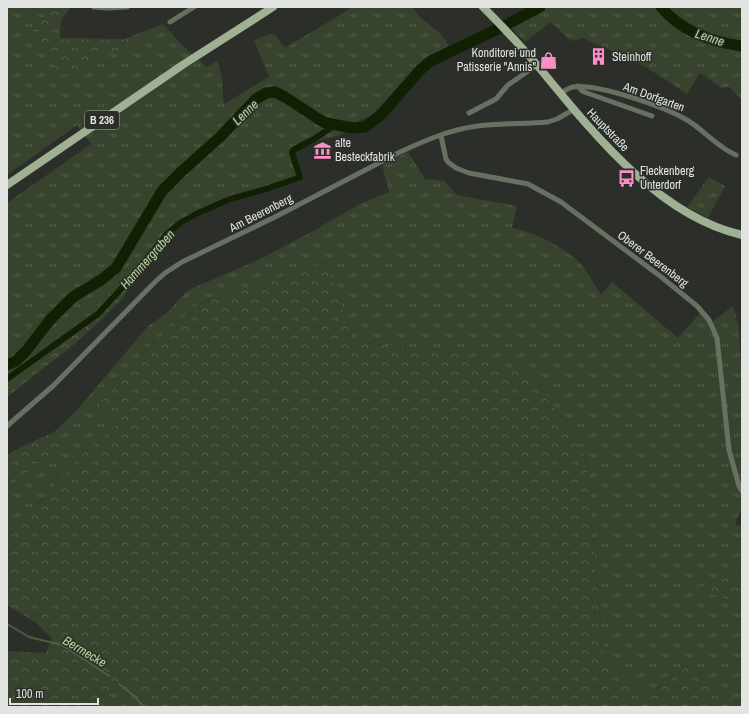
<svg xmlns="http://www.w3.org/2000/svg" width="749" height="714" font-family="'Archivo Narrow',sans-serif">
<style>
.grass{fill:url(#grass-tufts)}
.forest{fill:url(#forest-crowns)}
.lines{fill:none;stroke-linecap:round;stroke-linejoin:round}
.stream{stroke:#4f5b45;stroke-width:2}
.canal{stroke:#112003;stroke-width:6}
.river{stroke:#112003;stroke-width:11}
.street{stroke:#677061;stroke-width:5}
.primary{stroke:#a0b193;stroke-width:8}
.labels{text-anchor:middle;stroke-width:3;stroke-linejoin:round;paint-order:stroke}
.shield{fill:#2c2f29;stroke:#abaea9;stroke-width:1}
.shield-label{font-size:11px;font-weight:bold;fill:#e1e4e0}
.poi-label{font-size:12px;fill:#e1e4e0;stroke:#2c2f29;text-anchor:start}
.street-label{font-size:12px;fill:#e1e4e0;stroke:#2c2f29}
.water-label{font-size:13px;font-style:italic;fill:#b5d59c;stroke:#2c2f29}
</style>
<defs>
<pattern id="grass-tufts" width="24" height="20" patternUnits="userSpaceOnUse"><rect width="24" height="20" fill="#38432e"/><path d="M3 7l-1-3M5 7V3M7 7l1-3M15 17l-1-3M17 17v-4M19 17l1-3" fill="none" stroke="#545e4c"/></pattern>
<pattern id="forest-crowns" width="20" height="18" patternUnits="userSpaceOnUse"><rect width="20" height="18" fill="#38432e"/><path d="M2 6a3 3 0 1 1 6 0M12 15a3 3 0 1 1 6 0" fill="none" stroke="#545e4c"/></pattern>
</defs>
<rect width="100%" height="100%" fill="#2c2f29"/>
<!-- grass -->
<g class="grass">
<path d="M 7,7 L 27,7 L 61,20 L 60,38 L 124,39 L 163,24 L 181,44 L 207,67 L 217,61 C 224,78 222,87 224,104 L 269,77 L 254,40 L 269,34 L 275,35 L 285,48 L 353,7 L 412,7 L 421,18 L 441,34 L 449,46 L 411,73 L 371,116 L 360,120 L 340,135 L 304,144 L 294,148 L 292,153 L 300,177 L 266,189 L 230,199 L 196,214 L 180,223 L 168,233 L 140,267 L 95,311 L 30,358 L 30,351 L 73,300 L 102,289 L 116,273 L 159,203 L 190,169 L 228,133 L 253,106 L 246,102 L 209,141 L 189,158 L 158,194 L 126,247 L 110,267 L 56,306 L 7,353 L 7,203 L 91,144 L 77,125 L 7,175 Z"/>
<polygon points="544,7 654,7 655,9 668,14 665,7 742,7 742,38 719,35 675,18 673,22 742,54 742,100 729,87 721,88 700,73 687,94 646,67 583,38 571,41 551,22 525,42 510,26"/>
<path d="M 408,152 L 425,179 L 444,181 L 457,195 L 517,206 L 512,228 C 534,232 562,246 578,261 C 586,268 595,286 601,295 L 612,282 L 678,338 L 701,312 L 712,322 L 733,306 L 739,327 L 742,396 L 742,508 L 735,524 L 742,526 L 742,573 L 696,589 L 742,604 L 742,699 L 717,694 L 691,664 L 650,695 L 604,661 L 586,458 L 538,381 L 525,373 L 441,350 L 354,342 L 326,262 L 197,305 L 132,361 L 99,405 L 116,425 L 81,456 L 7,537 L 7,482 L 10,485 L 62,443 L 54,432 L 77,410 L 148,326 L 166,314 L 187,291 L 191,289 L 258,260 L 321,227 L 321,226 L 362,203 L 389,192 L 382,165 Z"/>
<polygon points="709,177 725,186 708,218 687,207"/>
<polygon points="114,691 129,707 70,707"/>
</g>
<!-- forest -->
<g class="forest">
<polygon points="27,7 71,7 61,20"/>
<polygon points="654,7 665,7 668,14 665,17"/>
<path d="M 47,17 L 59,21 L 58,37 L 61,40 L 125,40 L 157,28 C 127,48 94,62 60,76 L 32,29 Z"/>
<polygon points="674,18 719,35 742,38 742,54 718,48 673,22"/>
<polygon points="246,102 254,106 228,133 190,169 159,203 116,273 102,289 73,300 30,351 30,358 95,311 140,267 123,298 98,323 71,347 7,397 7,353 56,306 110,267 126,247 158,194 189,158 209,141"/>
<polygon points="326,262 354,342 441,350 525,373 538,381 586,458 604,661 650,695 691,664 717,694 742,699 742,707 129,707 114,691 70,707 7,707 7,651 46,653 52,638 35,622 7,605 7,537 81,456 116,425 99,405 132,361 197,305"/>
<polygon points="54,432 62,444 10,486 7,482 7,455 21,447"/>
<polygon points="742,573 742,604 695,589"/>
</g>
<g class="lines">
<!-- stream -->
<g class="stream">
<polyline points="7,624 29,637 62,645 109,676"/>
<polyline points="119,684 134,696 144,707"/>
</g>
<!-- canal -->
<polyline class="canal" points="7,379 98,314 131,278 168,233 180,223 196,214 230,199 266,189 298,178 300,177 292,153 293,150 314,139 332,127 339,125"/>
<!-- river -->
<g class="river">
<path d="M 661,7 C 682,32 711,42 742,46"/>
<polyline points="7,365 16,361 26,351 50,320 73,297 101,280 116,268 162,191 181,172 221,136 256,99 266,93 275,92 285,97 320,120 326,123 353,128 365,127 381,115 420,70 431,61 506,25 540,7"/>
</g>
<!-- street -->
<g class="street">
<polyline points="94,7 107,8 127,7"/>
<polyline points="170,22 194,7"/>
<polyline points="578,86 582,91 587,93 652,116"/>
<path d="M 560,94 C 564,91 568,88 573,87 C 597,83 665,107 687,120 C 704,130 717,147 736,155"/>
<polyline points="469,113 496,99 508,85 537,65"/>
<polyline points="441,136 446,159 448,162 456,168 469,173 528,184 561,202 660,276 697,306 709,320 717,338 729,450 739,486 742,491"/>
<path d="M 7,426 L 54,385 L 155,282 L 165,273 L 182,262 L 277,216 L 400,152 C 424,141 451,129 478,126 C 501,123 525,124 548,122 L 557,119 L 573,110"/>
</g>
<!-- primary -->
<g class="primary">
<path d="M 483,7 C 502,26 520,45 537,65 C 590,129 657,216 742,235"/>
<polyline points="7,185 184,64 273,7"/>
</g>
</g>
<!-- icons -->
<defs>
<symbol id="building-bare" viewBox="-9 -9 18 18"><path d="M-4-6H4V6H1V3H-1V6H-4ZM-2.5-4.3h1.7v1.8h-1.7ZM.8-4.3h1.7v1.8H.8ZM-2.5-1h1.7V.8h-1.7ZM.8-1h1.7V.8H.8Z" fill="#fa8fc7" stroke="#2c2f29" stroke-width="2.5" paint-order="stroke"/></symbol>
<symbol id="shop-bare" viewBox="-9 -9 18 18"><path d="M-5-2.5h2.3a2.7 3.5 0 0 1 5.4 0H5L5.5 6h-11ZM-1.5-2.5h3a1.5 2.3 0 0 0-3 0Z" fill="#fa8fc7" stroke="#2c2f29" stroke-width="2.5" paint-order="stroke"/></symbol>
<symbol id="museum-bare" viewBox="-9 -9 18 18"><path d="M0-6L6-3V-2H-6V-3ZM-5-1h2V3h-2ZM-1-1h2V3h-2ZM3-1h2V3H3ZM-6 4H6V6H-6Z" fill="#fa8fc7" stroke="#2c2f29" stroke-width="2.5" paint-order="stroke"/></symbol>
<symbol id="bus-bare" viewBox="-9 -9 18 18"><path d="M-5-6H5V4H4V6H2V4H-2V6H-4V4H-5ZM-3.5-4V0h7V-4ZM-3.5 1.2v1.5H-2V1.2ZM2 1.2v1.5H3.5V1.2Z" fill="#fa8fc7" stroke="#2c2f29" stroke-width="2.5" paint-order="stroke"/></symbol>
</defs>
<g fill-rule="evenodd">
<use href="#building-bare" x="586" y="44" width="25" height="25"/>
<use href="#shop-bare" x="536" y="48" width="25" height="25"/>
<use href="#museum-bare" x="310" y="138" width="25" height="25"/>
<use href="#bus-bare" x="614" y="166" width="25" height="25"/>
</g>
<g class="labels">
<!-- shield labels -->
<rect class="shield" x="85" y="111" width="34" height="18" rx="3"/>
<g class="shield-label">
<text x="102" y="124">B 236</text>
</g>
<!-- poi labels -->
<g class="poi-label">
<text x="536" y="57" text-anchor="end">Konditorei und<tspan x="536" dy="14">Patisserie "Annis"</tspan></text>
<text x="612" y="61">Steinhoff</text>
<text x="335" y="147">alte<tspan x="335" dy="14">Besteckfabrik</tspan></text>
<text x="640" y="175">Fleckenberg<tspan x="640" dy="14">Unterdorf</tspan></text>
</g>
<!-- street labels -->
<g class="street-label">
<text transform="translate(654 97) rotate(20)" y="4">Am Dorfgarten</text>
<text transform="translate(608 130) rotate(46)" y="4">Hauptstraße</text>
<text transform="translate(261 213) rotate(-27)" y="4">Am Beerenberg</text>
<text transform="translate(653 259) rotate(37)" y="4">Oberer Beerenberg</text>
</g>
<!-- water labels -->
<g class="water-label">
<text transform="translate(710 37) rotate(18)" y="5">Lenne</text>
<text transform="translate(245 112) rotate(-44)" y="5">Lenne</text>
<text transform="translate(147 259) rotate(-48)" y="5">Hammergraben</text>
<text transform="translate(85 651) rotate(31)" y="5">Bermecke</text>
</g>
</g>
<!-- border -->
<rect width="749" height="714" fill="none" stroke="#e1e4e0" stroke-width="16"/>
<!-- scale -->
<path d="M10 698v6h88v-6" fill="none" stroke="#e1e4e0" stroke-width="2"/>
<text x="16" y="698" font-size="12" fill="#e1e4e0" stroke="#2c2f29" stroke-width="3" paint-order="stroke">100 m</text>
</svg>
